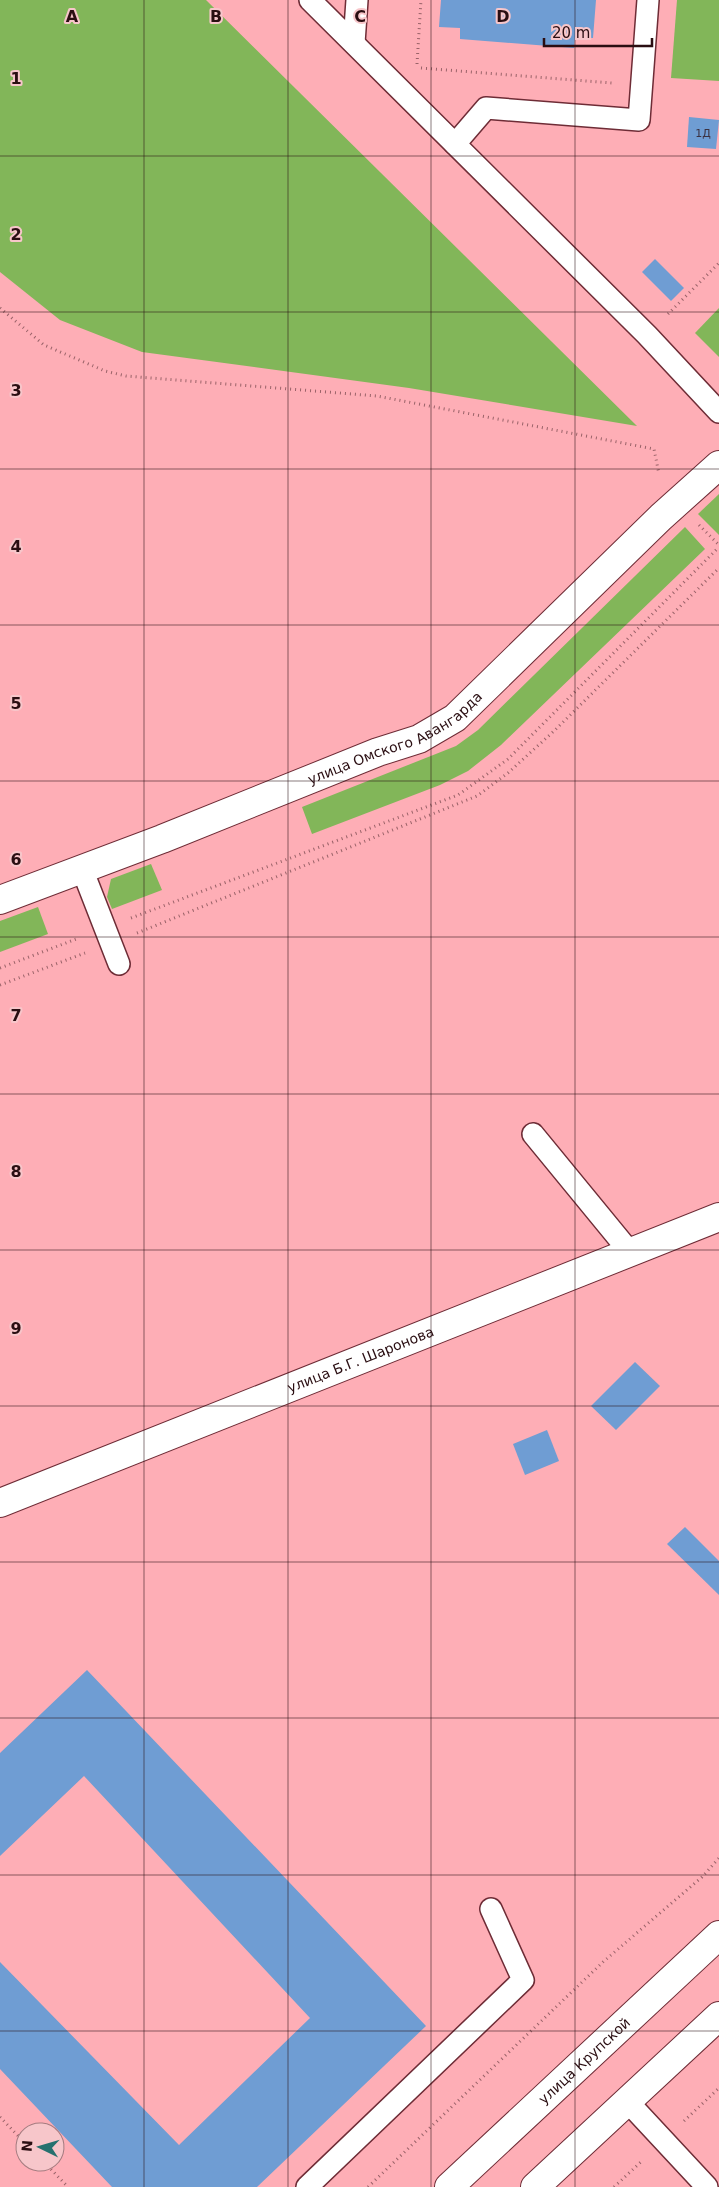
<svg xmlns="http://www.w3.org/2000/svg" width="719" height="2187" font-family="'DejaVu Sans',sans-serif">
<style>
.green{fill:#82b659}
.building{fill:#6f9dd3}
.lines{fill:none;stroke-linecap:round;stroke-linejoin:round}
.service-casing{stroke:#6e2c36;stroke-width:24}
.minor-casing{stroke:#6e2c36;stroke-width:30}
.secondary-casing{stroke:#6e2c36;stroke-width:30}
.path{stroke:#996268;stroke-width:3;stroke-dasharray:1 4;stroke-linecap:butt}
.service{stroke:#fff;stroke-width:21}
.minor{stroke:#fff;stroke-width:28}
.secondary{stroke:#fff;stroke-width:28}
.grid{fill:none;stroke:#2a0e12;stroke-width:1;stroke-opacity:0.55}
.labels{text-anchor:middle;stroke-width:4;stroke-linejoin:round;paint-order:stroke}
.number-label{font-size:11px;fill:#3b3242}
.street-label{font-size:14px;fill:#2a0e12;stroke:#f7c6ca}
.grid-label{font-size:16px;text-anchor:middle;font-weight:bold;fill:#2a0e12;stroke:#f7c6ca;stroke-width:4;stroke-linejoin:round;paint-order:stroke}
</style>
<rect width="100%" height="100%" fill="#feaeb6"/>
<!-- green -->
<g class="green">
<polygon points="0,0 206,0 637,426 409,388 142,352 60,320 0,272"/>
<polygon points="677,0 719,0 719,81 671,78"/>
<polygon points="719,308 719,357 695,333"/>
<polygon points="719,494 719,535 698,514"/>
<polygon points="685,527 705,549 501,745 468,771 440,785 312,834 302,807 456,746 478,730"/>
<polygon points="151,864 162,890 112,909 107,897 111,879"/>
<polygon points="38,907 48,934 0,952 0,921"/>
</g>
<!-- building -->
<g class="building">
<polygon points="441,0 596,0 593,38 575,37 574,48 460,39 460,28 439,27"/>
<polygon points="689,117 719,120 716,149 687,147"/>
<polygon points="655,259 684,288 671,301 642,272"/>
<polygon points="635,1362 660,1386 616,1430 591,1406"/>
<polygon points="547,1430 559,1461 525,1475 513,1444"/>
<polygon points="685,1527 719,1561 719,1595 667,1544"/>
<polygon points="87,1670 426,2026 257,2187 112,2187 0,2069 0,1962 179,2145 310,2018 84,1776 0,1856 0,1753"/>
</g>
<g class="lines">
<defs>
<g id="service">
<polyline points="310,0 647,335 719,412"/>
<polyline points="354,43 357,0"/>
<polyline points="455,144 486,108 639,120 648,0"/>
<polyline points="82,869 119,964"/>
<polyline points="533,1134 629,1251"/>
<polyline points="627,2101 707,2187"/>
<polyline points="307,2187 523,1980 491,1909"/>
</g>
<g id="minor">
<path id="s1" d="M 0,900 L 162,839 L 378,752 L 419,739 L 455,718 L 661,517 L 719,465"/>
</g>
<g id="secondary">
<path id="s2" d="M 0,1503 L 719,1217"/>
<path id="s3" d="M 449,2187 L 719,1935"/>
<polyline points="535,2187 719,2016"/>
</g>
</defs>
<!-- service casing -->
<use href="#service" class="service-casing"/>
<!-- minor casing -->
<use href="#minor" class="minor-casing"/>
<!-- secondary casing -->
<use href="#secondary" class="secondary-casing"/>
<!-- path -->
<g class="path">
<polyline points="417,64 421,0"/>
<polyline points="421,68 612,83"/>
<polyline points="0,308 44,345 105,371 126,376 377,396 654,449 659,474"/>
<polyline points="668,314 719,263"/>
<polyline points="699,525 719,545"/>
<polyline points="131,918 458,795 508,759 719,547"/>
<polyline points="137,933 477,796 508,773 554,731 719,568"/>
<polyline points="0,968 79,938"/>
<polyline points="0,985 85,953"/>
<polyline points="0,2117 25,2143"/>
<polyline points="684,2121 719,2088"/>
<polyline points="44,2162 68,2187"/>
<polyline points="368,2187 603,1962 702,1877 719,1858"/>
<polyline points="614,2187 643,2160"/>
</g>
<!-- service -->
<use href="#service" class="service"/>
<!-- minor -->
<use href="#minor" class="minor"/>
<!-- secondary -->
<use href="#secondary" class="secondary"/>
</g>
<!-- grid -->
<path class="grid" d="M 144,0 L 144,2187M 288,0 L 288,2187M 431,0 L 431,2187M 575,0 L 575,2187M 0,156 L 719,156M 0,312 L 719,312M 0,469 L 719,469M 0,625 L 719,625M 0,781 L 719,781M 0,937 L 719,937M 0,1094 L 719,1094M 0,1250 L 719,1250M 0,1406 L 719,1406M 0,1562 L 719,1562M 0,1718 L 719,1718M 0,1875 L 719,1875M 0,2031 L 719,2031"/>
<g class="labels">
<!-- number labels -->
<g class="number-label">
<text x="703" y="137">1Д</text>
</g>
<!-- street labels -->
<g class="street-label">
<text dy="5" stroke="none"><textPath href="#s1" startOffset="428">улица Омского Авангарда</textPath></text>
<text dy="5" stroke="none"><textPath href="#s2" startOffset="388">улица Б.Г. Шаронова</textPath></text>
<text dy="5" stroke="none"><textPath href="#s3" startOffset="185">улица Крупской</textPath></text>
</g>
</g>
<g class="grid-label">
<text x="72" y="22">A</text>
<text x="216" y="22">B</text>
<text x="360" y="22">C</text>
<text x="503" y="22">D</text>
<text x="16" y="84">1</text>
<text x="16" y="240">2</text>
<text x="16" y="396">3</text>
<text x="16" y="552">4</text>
<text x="16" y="709">5</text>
<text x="16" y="865">6</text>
<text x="16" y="1021">7</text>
<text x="16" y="1177">8</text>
<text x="16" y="1334">9</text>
</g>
<!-- north arrow -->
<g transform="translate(40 2147) rotate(275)"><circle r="24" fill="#f7c6ca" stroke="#a57c80"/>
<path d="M0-4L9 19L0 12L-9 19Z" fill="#26716f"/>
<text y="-8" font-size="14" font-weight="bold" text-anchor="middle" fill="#2a0e12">N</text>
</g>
<!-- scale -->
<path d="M544 38v8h108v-8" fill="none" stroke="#2a0e12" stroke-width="2.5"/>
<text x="552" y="38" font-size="15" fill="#2a0e12" stroke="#f7c6ca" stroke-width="4" paint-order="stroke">20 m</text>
</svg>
